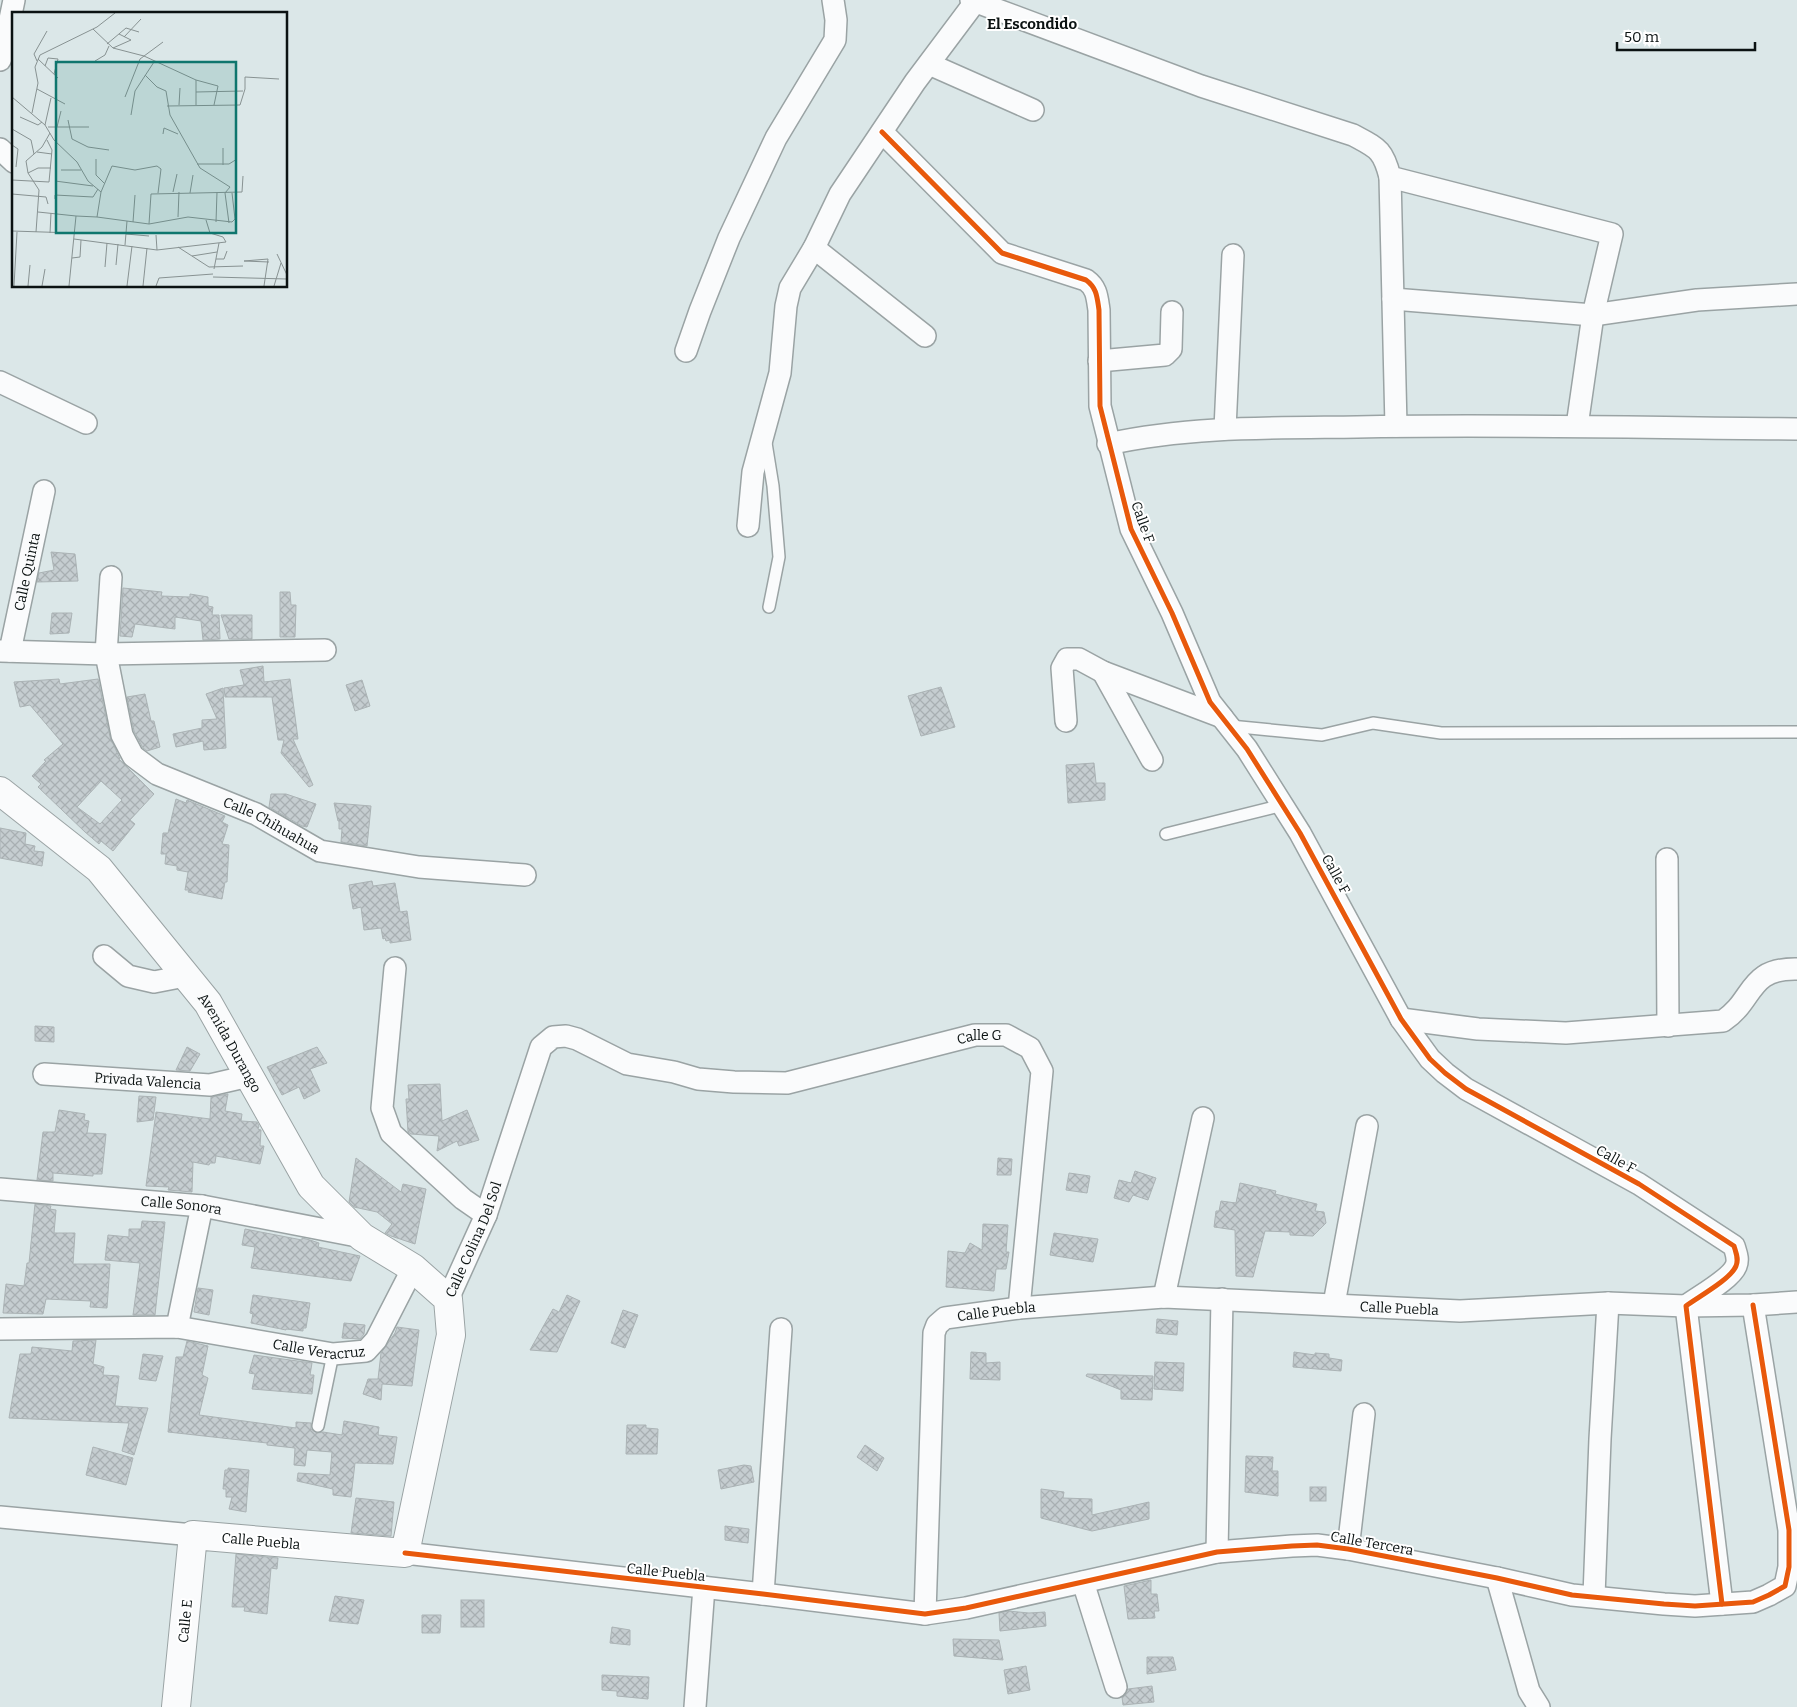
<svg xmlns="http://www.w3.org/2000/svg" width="1797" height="1707" font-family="Bitter,serif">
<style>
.building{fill:url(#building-cross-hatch);stroke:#abb3b5;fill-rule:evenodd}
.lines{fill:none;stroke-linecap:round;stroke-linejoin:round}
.service-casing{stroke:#9aa3a4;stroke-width:14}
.minor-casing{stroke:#9aa3a4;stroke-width:24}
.secondary-casing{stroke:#9aa3a4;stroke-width:30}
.service{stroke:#fafbfc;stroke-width:11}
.minor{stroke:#fafbfc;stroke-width:21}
.secondary{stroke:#fafbfc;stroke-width:28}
.cycleway-casing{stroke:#fff;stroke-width:8}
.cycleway{stroke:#e8590c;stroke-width:5}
.labels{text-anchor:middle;stroke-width:4;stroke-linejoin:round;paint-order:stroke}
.street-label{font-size:14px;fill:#0b1212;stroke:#fff}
.neighbourhood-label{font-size:15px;font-weight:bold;fill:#0b1212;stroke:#fff}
.inset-road{fill:none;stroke:#889292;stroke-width:1}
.view{fill:#0f766e;fill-opacity:0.15;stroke:#0f766e;stroke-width:2.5}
.inset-edge{fill:none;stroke:#0b1212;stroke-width:2.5}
</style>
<defs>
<pattern id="building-cross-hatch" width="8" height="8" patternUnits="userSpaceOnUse" patternTransform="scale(1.25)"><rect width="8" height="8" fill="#c5cdd0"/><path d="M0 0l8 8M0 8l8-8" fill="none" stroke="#a8afb2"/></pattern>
</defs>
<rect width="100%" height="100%" fill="#dbe7e8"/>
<!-- building -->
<g class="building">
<polygon points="51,552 75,554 78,581 37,582 39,573 54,570"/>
<polygon points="123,588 162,592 161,596 190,597 190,594 208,597 208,606 213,607 212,615 219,615 220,639 203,640 201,621 175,617 175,629 135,624 132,637 120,636"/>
<polygon points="280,592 290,592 291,605 296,605 295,637 280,637"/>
<polygon points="52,613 72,613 69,633 50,634"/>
<polygon points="221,615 252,615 252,639 229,639"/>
<polygon points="263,666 264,682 290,679 298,739 293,739 313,785 309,787 281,753 284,740 278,740 272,697 225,697 224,688 244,685 240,670"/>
<path d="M 59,679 L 60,684 L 98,679 L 110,737 L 120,759 L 119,759 L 154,794 L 130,820 L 135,824 L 113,851 L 101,841 L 99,844 L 85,832 L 38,787 L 41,784 L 32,776 L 46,761 L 44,760 L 63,744 L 30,705 L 20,707 L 14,682 ZM 101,781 L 122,800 L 100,824 L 77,807 Z"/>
<polygon points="362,680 370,706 355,711 346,685"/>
<polygon points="941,687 955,727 921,736 908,696"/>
<polygon points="223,688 226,748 204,750 203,741 176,747 173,734 202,728 202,720 217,719 206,694"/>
<polygon points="145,694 151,721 154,721 160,747 147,751 143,748 134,731 127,697"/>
<polygon points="1094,763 1096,783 1105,783 1105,800 1068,803 1066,765"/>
<polygon points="271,794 286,794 316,804 307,827 302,826 269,807"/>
<polygon points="176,799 186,803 187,800 225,816 222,822 228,825 222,844 229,845 227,882 225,882 222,899 188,892 189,890 185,890 188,872 177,870 177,866 165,864 166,854 161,854 163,833 168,833"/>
<polygon points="334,803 371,806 367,846 341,842 342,829 339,829 339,821 338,821"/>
<polygon points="0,828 26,833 25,844 35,846 34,851 44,852 42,866 0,858"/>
<polygon points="372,881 373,886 395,883 400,912 407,911 411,940 390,943 390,940 386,941 385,938 383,939 381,928 364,930 361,907 353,909 349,885"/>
<polygon points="35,1026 54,1027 54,1042 35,1041"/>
<polygon points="187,1047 200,1054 190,1071 176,1070"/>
<polygon points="317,1047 327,1063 310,1069 320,1091 304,1099 299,1087 282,1095 267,1067"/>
<polygon points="440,1084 442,1121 467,1110 479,1140 459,1146 457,1141 437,1151 439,1136 411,1134 408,1132 406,1099 409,1099 408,1085"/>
<polygon points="228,1094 225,1111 242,1114 241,1121 257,1122 259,1126 258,1129 261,1130 260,1146 264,1146 260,1164 216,1156 215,1163 210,1163 209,1165 193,1162 192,1192 168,1190 169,1187 146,1186 156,1112 210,1119 211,1097"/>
<polygon points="139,1096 156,1097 153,1120 137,1122"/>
<polygon points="59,1110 85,1114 84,1120 89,1121 87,1133 106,1134 102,1174 93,1174 93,1176 53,1173 53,1181 37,1180 43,1132 55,1132"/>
<polygon points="356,1158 401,1192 403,1184 426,1189 415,1244 391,1236 385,1233 392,1224 377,1212 354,1207 349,1202"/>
<polygon points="998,1158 1012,1159 1011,1175 997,1175"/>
<polygon points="1135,1171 1156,1178 1148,1200 1133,1195 1129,1202 1114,1198 1119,1180 1131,1183"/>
<polygon points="1069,1173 1090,1176 1087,1193 1066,1190"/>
<polygon points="1240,1183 1276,1191 1275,1194 1317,1204 1315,1211 1324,1212 1326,1223 1313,1236 1290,1235 1290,1232 1265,1231 1253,1277 1236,1276 1235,1230 1214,1227 1216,1211 1219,1211 1221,1201 1236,1203"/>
<polygon points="35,1204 51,1206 50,1209 56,1210 54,1233 75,1233 73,1264 110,1264 107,1308 90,1307 91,1301 46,1299 43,1314 3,1313 6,1284 24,1286 27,1263 29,1263"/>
<polygon points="142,1221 165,1222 155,1315 133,1315 140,1263 105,1260 108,1235 129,1237 129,1229 141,1229"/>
<polygon points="983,1224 1008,1225 1006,1252 1009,1252 1006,1269 996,1269 994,1291 946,1287 948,1251 965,1253 970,1243 982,1250"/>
<polygon points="245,1229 302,1240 302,1238 310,1240 319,1243 318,1247 360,1256 351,1281 251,1268 255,1247 242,1245"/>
<polygon points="1054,1233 1098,1239 1093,1262 1050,1255"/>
<polygon points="198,1288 213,1290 209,1315 194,1312"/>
<polygon points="253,1295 310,1303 306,1328 303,1328 303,1331 286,1329 286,1330 251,1323 253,1314 250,1313"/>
<polygon points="567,1295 580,1301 557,1352 530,1350 553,1309 559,1312"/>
<polygon points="623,1310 638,1315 625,1348 611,1343"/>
<polygon points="1157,1319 1178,1321 1177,1335 1156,1333"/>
<polygon points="344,1323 365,1325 364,1334 360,1339 342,1338"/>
<polygon points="397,1327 419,1330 412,1386 382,1384 381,1400 363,1394 368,1379 378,1379 381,1353 395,1333"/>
<polygon points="96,1340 93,1364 104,1367 103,1375 119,1376 115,1406 148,1408 134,1455 122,1451 129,1423 9,1418 20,1354 31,1354 32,1347 72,1351 73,1341"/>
<polygon points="187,1341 208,1346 202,1375 208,1378 199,1415 296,1428 296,1422 311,1423 311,1429 317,1433 323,1432 342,1435 344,1421 379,1427 378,1435 397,1437 393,1464 355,1463 351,1497 333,1495 333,1489 297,1481 298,1473 330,1475 332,1452 307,1450 305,1466 294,1465 295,1448 267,1445 267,1443 168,1432 176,1357 183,1357"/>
<polygon points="971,1352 986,1353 986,1363 1000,1362 1000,1380 970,1379"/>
<polygon points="1294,1352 1315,1355 1315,1353 1329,1354 1329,1358 1342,1360 1341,1371 1293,1367"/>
<polygon points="143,1354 163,1356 156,1381 139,1379"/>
<polygon points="254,1355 312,1363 310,1375 314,1375 312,1394 252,1389 255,1374 249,1373"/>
<polygon points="1155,1362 1184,1363 1183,1391 1154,1389"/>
<polygon points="1087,1374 1153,1376 1152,1400 1121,1399 1121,1390 1086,1376"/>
<polygon points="627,1425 646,1425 646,1428 658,1429 657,1454 626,1454"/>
<polygon points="865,1445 884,1458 877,1471 857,1457"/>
<polygon points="93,1447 133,1458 126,1485 86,1475"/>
<polygon points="1246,1456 1273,1457 1272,1471 1278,1471 1278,1496 1245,1492"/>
<polygon points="744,1465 751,1466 754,1482 721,1489 718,1470"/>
<polygon points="228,1468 249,1470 246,1512 229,1509 232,1497 226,1497 226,1489 223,1489 225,1470 228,1470"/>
<rect x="1310" y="1487" width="16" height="14"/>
<polygon points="1041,1489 1064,1492 1063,1498 1092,1499 1092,1515 1149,1502 1149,1519 1092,1531 1041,1518"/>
<polygon points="356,1498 394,1502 391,1536 351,1533"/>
<polygon points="725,1526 749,1529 748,1543 725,1540"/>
<polygon points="236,1554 278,1558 277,1569 271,1568 267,1614 244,1611 245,1607 232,1607"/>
<polygon points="1151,1580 1151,1594 1157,1594 1159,1611 1154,1611 1155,1618 1128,1619 1124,1586"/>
<polygon points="335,1596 364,1600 358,1624 329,1621"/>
<rect x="461" y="1600" width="23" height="27"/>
<polygon points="1008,1611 1029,1613 1045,1612 1046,1626 1000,1631 999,1613"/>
<polygon points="422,1615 441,1615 440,1633 422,1633"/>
<polygon points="612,1627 630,1630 630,1645 610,1643"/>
<polygon points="953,1639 999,1640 1003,1660 954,1656"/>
<polygon points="1147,1657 1173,1657 1176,1670 1147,1674"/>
<polygon points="1026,1666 1030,1690 1008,1694 1004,1670"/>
<polygon points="602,1675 649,1677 648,1699 617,1696 617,1691 602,1690"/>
<polygon points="1152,1686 1154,1702 1123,1705 1122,1697 1128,1689"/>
</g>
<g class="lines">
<defs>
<g id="service">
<polyline points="766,443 773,486 779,557 769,607"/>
<polyline points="1230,726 1322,735 1373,723 1441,733 1797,732"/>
<polyline points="1166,834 1283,805"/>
<polyline points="318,1426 333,1354"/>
</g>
<g id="minor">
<path d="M 971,0 L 1201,86 L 1353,135 C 1377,148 1383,149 1390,177 L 1612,234 L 1593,315 L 1577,426"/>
<polyline points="0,60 3,53 14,0"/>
<polyline points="929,64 1033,110"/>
<path d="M 882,132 L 1002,253 L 1086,280 C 1097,288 1097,297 1099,310 L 1100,406 L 1131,529 L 1172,613 L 1210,702 L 1247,749 L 1300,833 L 1401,1019 L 1430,1059 L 1445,1073 L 1466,1089 L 1639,1184 L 1734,1246 C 1736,1253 1739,1259 1736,1266 C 1731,1279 1698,1297 1686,1306 L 1722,1604"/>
<polyline points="0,149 14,162"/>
<polyline points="1390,177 1396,426"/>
<polyline points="814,248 925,336"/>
<polyline points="1393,299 1593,315 1697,300 1797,294"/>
<polyline points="686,351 700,311 729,238 776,138 835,40 836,20 833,0"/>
<polyline points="1099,361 1165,355 1171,349 1172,312"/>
<polyline points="0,382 86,423"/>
<polyline points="1225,429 1233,255"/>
<path d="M 1108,444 C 1190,426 1274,428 1357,427 C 1504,424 1650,428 1797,429"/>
<polyline points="748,526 753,472 780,373 786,306 790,288 814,248 840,194 915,82 975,2"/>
<path id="s1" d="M 111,577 L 106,654 L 122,735 L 133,756 L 157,774 L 256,814 L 320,851 L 419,867 L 525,875"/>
<polyline points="0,651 106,654 325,650"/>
<path id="s2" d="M 10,651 L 44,491"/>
<polyline points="1103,672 1152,760"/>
<polyline points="1066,721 1062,668 1067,659 1079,659 1103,672 1222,717"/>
<polyline points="1667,859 1668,1026"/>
<polyline points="104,956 128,976 154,982 185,976"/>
<polyline points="395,968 382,1108 391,1133 463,1199 486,1215"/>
<path d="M 1401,1019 L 1478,1029 L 1566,1033 L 1723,1021 C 1755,1000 1747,968 1797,969"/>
<path id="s3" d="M 44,1074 L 210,1085 L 249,1076"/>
<path id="s4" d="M 0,1189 L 202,1206 L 362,1237"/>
<polyline points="1164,1297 1203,1118"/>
<path id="s5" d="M 448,1299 L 486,1215 L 541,1047 L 553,1037 L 566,1036 L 577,1039 L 627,1064 L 674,1072 L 698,1079 L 734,1082 L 787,1083 L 975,1035 L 1006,1035 L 1030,1048 L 1042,1071 L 1019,1308"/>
<polyline points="1334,1304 1367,1126"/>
<polyline points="177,1327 202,1206"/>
<path id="s6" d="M 0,1329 L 177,1327 L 333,1354 L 366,1351 L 376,1340 L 413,1268"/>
<polyline points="0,1517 193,1535"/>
<polyline points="1348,1549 1364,1414"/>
<polyline points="1217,1552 1222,1299"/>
<polyline points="405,1553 763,1594 925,1614 966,1608 1217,1552 1292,1546 1317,1545 1348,1549 1497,1578 1572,1595 1664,1604 1695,1606 1753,1602 1769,1595 1785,1586 1789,1567 1789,1530 1753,1305"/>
<polyline points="1497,1578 1529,1691 1539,1707"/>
<polyline points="1083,1582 1116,1687"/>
<polyline points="763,1594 781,1329"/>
<polyline points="1594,1596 1600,1439 1608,1303"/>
<path id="s7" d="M 925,1614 L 934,1333 L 937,1325 L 945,1318 L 1019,1308 L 1164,1297 L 1460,1311 L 1608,1303 L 1686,1306 L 1753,1305 L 1797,1302"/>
<polyline points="695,1707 704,1587"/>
</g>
<g id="secondary">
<path id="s8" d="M 0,791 L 99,869 L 208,1003 L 311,1186 L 362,1237 L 413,1268 L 448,1299 L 451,1335 L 405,1553 L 193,1535 L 176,1707"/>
</g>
</defs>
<!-- service casing -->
<use href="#service" class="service-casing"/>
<!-- minor casing -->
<use href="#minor" class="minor-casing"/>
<!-- secondary casing -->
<use href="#secondary" class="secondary-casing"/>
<!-- service -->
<use href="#service" class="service"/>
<!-- minor -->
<use href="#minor" class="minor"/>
<!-- secondary -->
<use href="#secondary" class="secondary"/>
<defs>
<g id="cycleway">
<path d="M 882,132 L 1002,253 L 1086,280 C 1097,288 1097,297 1099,310 L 1100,406 L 1131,529 L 1172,613 L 1210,702 L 1247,749 L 1300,833 L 1401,1019 L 1430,1059 L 1445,1073 L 1466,1089 L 1639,1184 L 1734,1246 C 1736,1253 1739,1259 1736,1266 C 1731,1279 1698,1297 1686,1306 L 1722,1604"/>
<polyline points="405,1553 763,1594 925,1614 966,1608 1217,1552 1292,1546 1317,1545 1348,1549 1497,1578 1572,1595 1664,1604 1695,1606 1753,1602 1769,1595 1785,1586 1789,1567 1789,1530 1753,1305"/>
</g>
</defs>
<!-- cycleway casing -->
<use href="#cycleway" class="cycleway-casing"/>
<!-- cycleway -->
<use href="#cycleway" class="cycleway"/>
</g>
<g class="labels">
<!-- street labels -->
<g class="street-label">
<text transform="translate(1143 522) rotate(70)" y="5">Calle F</text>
<text dy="5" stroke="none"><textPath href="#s2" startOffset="81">Calle Quinta</textPath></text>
<text dy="5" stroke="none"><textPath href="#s1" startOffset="339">Calle Chihuahua</textPath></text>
<text transform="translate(1336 874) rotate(61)" y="5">Calle F</text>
<text dy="5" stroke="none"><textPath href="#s5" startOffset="725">Calle G</textPath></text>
<text dy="5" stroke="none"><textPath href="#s8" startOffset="344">Avenida Durango</textPath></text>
<text dy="5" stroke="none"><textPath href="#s3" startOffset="104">Privada Valencia</textPath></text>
<text transform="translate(1616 1159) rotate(29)" y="5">Calle F</text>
<text dy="5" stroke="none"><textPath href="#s4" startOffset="182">Calle Sonora</textPath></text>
<text dy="5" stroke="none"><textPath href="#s5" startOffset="65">Calle Colina Del Sol</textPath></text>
<text dy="5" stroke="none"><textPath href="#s7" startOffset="756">Calle Puebla</textPath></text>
<text dy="5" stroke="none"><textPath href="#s7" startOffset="352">Calle Puebla</textPath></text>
<text dy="5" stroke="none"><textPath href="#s6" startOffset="321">Calle Veracruz</textPath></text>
<text transform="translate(261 1541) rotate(5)" y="5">Calle Puebla</text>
<text transform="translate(1372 1543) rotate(10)" y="5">Calle Tercera</text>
<text transform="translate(666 1572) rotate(6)" y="5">Calle Puebla</text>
<text transform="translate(185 1621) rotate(-84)" y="5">Calle E</text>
</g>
<!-- neighbourhood labels -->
<g class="neighbourhood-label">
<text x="1032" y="29">El Escondido</text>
</g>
</g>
<!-- overview -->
<g transform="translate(12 12)">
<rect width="275" height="275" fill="#dbe7e8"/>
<path class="inset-road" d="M 81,17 L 101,36 L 132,44 L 184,68 L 206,74 L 202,93M 112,25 L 129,7M 95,32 L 114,16 L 127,20M 101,36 L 119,28 L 107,22M 26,47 L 46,66M 25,49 L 22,42 L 35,19M 83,49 L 93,43 L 97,34M 33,54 L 36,46 L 46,47 L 42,62M 133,63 L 145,75 L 154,79 L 158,103 L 188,156 L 218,175 L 213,181 L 217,211M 184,68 L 184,93M 25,77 L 53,92M 184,80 L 231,79M 0,85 L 33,113 L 42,128 L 65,150 L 76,169 L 89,180 L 85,205 L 64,204 L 57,274M 113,85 L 128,47 L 151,30M 167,93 L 168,76M 155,94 L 228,93 L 233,77 L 233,65 L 267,67M 20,101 L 26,71 L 23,55 L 28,43 L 85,15 L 103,1M 119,103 L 123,79 L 142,50M 8,105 L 26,113 L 30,110M 56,108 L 60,127 L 76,135 L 97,138M 33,113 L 39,86M 36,115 L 77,115M 45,115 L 49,99M 0,117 L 19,128 L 22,142M 151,122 L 152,116 L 166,122M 0,133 L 6,137 L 4,155M 211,136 L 211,153M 25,140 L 40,142M 84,147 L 84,163 L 93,172M 185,152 L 217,152 L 225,147M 49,158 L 69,158M 16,161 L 26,156 L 39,156M 0,168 L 37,170 L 40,138 L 35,128M 43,169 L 81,174M 89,180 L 100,154 L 123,158 L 145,154 L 149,157 L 146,181M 161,180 L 165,162M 178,181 L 181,163M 0,182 L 34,185 L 36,192M 43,187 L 43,183 L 81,185 L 86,177M 26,200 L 64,204M 85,205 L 137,212 L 176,205 L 220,210 L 223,207 L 220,181M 166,205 L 167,180M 121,210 L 123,183M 204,210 L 205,180M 137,212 L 139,182 L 230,180 L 231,164M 0,219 L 62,221M 24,220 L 27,178 L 16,161 L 14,149 L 30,135 L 38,121M 38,221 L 39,201M 114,222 L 137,224M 144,223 L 145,238M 62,227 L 145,238 L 214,230 L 211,225 L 198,221 L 194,208M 113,233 L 115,209M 166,235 L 197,255 L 231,254M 265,242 L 275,263M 180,244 L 205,240M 60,246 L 68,245 L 69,228M 204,247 L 212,247 L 215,239M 232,249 L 256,247 L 252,274M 232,249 L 257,250M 104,253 L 106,232M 93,255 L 95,231M 202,257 L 207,231M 201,265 L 275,267M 2,274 L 5,220M 16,274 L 18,253M 30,274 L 33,257M 115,274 L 120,234M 131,274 L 135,236M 144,274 L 147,266 L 201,262M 262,274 L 269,251"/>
<path class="view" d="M 44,50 L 224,50 L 224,221 L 44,221 Z"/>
<rect width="275" height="275" class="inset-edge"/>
</g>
<!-- scale -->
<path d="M1617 42v8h138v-8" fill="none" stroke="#0b1212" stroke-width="2.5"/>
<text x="1624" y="42" font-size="15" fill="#0b1212" stroke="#ffffff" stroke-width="4" paint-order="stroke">50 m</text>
</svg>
